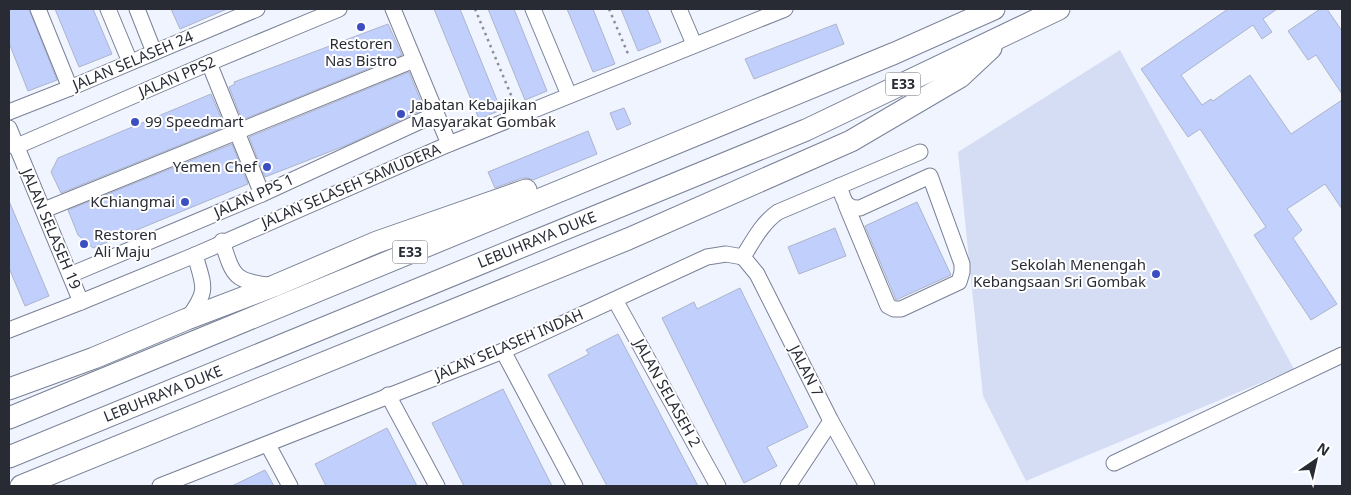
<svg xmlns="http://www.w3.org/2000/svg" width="1351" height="495" font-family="'Noto Sans',sans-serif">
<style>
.green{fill:#d5ddf5}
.building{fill:#c0cffc;stroke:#adb5cc}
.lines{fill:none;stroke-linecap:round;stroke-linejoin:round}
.minor-casing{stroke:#7a8197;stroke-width:17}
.highway-casing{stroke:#7a8197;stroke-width:23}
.path{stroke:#8b8e98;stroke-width:2.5;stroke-dasharray:2.5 4;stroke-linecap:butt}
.minor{stroke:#fff;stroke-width:15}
.highway{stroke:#fff;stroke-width:21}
.poi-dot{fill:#3b4fc2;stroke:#fff;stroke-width:2}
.labels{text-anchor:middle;stroke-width:4;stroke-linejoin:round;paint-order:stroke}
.shield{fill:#fff;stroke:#686b71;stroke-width:1}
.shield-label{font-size:14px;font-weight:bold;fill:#282b34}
.poi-label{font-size:15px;fill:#282b34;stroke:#fff;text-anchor:start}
.street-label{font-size:15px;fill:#282b34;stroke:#fff}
</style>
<rect width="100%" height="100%" fill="#f0f4fe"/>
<!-- green -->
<polygon class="green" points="1120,50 1294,369 1026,481 983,396 958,152"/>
<!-- building -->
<g class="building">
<polygon points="9,9 29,9 57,80 28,91 9,43"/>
<polygon points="55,9 93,9 112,54 79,67"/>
<polygon points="171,9 227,9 180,29"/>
<polygon points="434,9 460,9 501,110 479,119"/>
<polygon points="488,9 514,9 547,91 525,100"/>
<polygon points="567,9 593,9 615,64 593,72"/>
<polygon points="621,9 647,9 661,42 638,51"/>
<polygon points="1228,9 1277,9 1263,19 1272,32 1262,39 1253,25 1181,75 1202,105 1211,99 1213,101 1250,75 1291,134 1342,100 1342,209 1325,184 1287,209 1302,230 1293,238 1337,304 1311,320 1254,235 1266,227 1200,129 1188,137 1141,69"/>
<polygon points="1320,9 1327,9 1342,31 1342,94 1316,55 1308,60 1288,31"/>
<polygon points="388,24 402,55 242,120 229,87 235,84 234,82"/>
<polygon points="836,24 844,44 754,79 745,59"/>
<polygon points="409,72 424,109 347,145 265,177 249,137"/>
<polygon points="211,94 225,127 61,193 51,172 58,158"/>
<polygon points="624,108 631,124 617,130 610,113"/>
<polygon points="588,131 597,154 533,180 528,178 522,178 495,188 488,172"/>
<polygon points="232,144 248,184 93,248 78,235 68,210"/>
<polygon points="9,201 49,296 25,306 9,268"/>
<polygon points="917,202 951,275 896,300 865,226"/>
<polygon points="835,228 846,256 799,274 788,247"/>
<polygon points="740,288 808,427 767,447 777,466 744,483 662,318 694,302 697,309"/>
<polygon points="618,334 698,486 607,486 548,375 589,354 586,350"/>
<polygon points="503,389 552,486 464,486 432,423"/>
<polygon points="387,428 417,486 326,486 315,464"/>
<polygon points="265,470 274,486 232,486"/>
</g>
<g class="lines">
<defs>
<g id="minor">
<polyline points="38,9 70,88"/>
<polyline points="108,9 130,62"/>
<polyline points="137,9 154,52"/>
<polyline points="393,9 449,144"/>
<polyline points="533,9 569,95"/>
<polyline points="679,9 694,44"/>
<polyline points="209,63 262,194"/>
<polyline points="9,112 70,88 257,9"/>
<polyline points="9,128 81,302"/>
<polyline points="15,147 209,63 339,9"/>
<path d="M 839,186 C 844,199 844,209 860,208 L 930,176 L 962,264 L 962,272 L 959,282 L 901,309 L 894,309 L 888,306 L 846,205"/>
<polyline points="44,210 414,60"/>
<path d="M 222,241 C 234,279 234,280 273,286"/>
<polyline points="743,257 757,274 831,421 867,486"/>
<path d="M 743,257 C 753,241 762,223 778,212 L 920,152"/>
<polyline points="70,275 262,194 436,114"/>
<polyline points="615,300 718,486"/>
<path d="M 188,318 C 209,290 204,287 195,255"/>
<polyline points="9,330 81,302 195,255 449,144 785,9"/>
<polyline points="503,351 575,486"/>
<polyline points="388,395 437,486"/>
<polyline points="268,445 290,486"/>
<polyline points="1114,463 1342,355"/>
<polyline points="160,486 503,351 707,257 726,254 743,257"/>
<polyline points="788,486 831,421"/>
</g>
<g id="highway">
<polyline points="9,389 94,358 187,319 274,286 377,242 526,190"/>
<polyline points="9,418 895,53 994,9"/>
<polyline points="9,457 806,130 1059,9"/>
<polyline points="21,486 628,239 851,141 960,77 991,48"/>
</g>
</defs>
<!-- minor casing -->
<use href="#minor" class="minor-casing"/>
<!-- highway casing -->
<use href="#highway" class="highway-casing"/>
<!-- path -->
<g class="path">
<polyline points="475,9 514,102"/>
<polyline points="609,9 629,56"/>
</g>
<!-- minor -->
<use href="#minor" class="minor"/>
<!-- highway -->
<use href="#highway" class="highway"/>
</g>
<!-- markers -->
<g class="poi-dot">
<circle cx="361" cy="27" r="5"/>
<circle cx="401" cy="114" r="5"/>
<circle cx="135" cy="122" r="5"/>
<circle cx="267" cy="167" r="5"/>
<circle cx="185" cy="202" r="5"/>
<circle cx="84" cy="244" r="5"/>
<circle cx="1156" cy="274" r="5"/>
</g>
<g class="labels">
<!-- shield labels -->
<g class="shield">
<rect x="885.5" y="72.5" width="35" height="23" rx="4"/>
<rect x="392.5" y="240.5" width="35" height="23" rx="4"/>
</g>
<g class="shield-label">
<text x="903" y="89">E33</text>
<text x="410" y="257">E33</text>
</g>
<!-- poi labels -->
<g class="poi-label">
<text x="361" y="49" text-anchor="middle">Restoren<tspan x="361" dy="17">Nas Bistro</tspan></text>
<text x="411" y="110">Jabatan Kebajikan<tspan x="411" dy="17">Masyarakat Gombak</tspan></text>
<text x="145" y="127">99 Speedmart</text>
<text x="257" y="172" text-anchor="end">Yemen Chef</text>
<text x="175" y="207" text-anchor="end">KChiangmai</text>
<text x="94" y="240">Restoren<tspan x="94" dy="17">Ali Maju</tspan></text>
<text x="1146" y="270" text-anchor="end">Sekolah Menengah<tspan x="1146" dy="17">Kebangsaan Sri Gombak</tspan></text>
</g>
<!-- street labels -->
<g class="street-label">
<text transform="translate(133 61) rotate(-23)" y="5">JALAN SELASEH 24</text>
<text transform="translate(177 77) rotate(-23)" y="5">JALAN PPS2</text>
<text transform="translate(351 186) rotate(-23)" y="5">JALAN SELASEH SAMUDERA</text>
<text transform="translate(254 196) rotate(-24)" y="5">JALAN PPS 1</text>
<text transform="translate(51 229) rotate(67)" y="5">JALAN SELASEH 19</text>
<text transform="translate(537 240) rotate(-22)" y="5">LEBUHRAYA DUKE</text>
<text transform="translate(509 345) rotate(-23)" y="5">JALAN SELASEH INDAH</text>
<text transform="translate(806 371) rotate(63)" y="5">JALAN 7</text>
<text transform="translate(667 393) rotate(61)" y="5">JALAN SELASEH 2</text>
<text transform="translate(163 394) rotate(-22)" y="5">LEBUHRAYA DUKE</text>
</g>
</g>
<!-- border -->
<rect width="1351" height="495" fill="none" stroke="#282b34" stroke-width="20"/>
<!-- north arrow -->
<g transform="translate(1316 460) rotate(34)" stroke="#ffffff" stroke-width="4" paint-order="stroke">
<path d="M0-4L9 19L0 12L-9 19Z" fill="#282b34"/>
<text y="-8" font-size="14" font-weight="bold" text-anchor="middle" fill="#282b34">N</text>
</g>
</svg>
